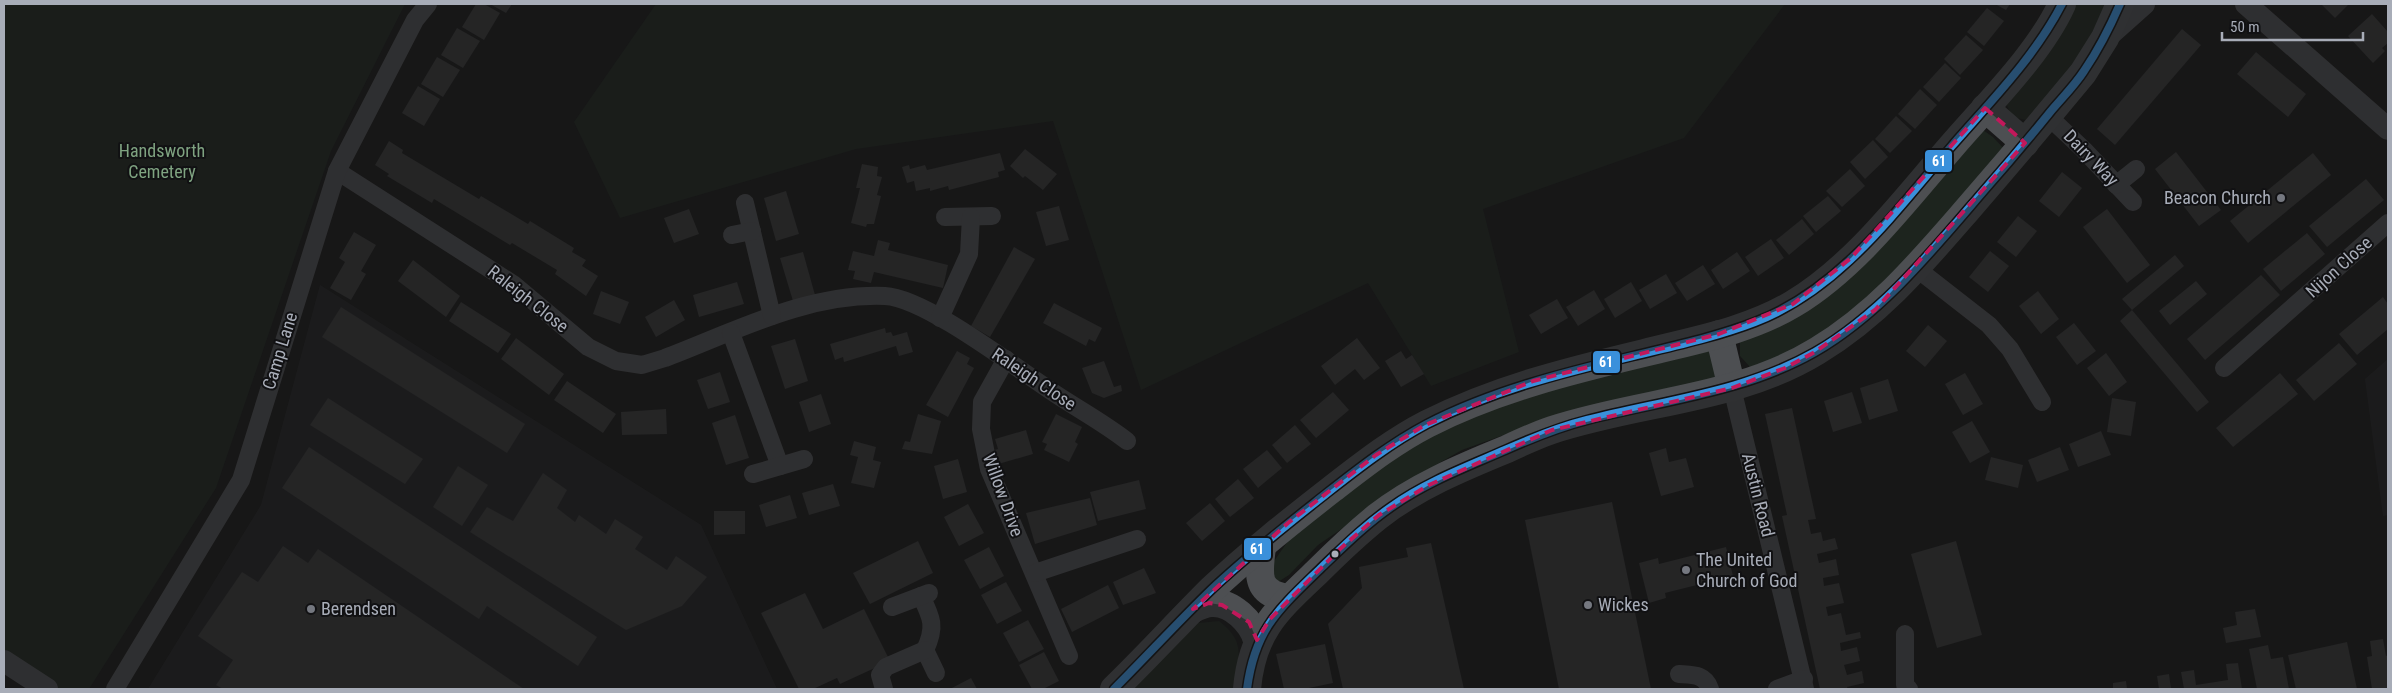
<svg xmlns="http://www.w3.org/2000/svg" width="2392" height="693" font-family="'Roboto Condensed',sans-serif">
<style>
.built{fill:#212123}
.green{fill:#1d241e}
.building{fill:#353536}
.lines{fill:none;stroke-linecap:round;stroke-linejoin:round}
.minor{stroke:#4b4c50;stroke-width:18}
.tertiary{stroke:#4b4c50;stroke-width:22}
.primary{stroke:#4d4f52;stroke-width:28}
.bus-1-casing{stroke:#111113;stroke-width:11}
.bus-1{stroke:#3a90db;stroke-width:8}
.marked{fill:none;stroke:#c2185b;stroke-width:4;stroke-dasharray:10 6;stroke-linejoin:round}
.poi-dot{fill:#757880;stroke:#111113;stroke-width:2}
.bus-dot{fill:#a8adb8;stroke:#111113;stroke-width:2}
.labels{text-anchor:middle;stroke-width:4;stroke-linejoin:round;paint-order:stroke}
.park-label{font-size:18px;fill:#7fa381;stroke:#111113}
.street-label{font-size:18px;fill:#a8adb8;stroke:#111113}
.poi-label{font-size:18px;fill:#a8adb8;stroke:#111113;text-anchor:start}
.line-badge{stroke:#111113;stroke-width:2}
.badge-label{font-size:14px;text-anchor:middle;font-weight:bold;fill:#fff}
</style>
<rect width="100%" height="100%" fill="#171717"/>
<!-- built -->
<g class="built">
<polygon points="320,285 701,525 777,689 148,689 261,505"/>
<polygon points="2388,359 2388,515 2383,516 2365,379"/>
</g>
<!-- green -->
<g class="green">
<polygon points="4,4 405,4 331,151 216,488 89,689 60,689 4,652"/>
<polygon points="656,4 1785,4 1684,138 1483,209 1519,352 1431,386 1368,283 1141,390 1053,121 856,149 620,218 574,122"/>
<path d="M 2070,4 L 2107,4 C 2092,50 2059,85 2026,120 L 2012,117 L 2005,101 Z"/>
<polygon points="1980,128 1993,137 2006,151 1871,302 1807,349 1750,367 1740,356 1740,338 1770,325"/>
<polygon points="1709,345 1718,378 1559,415 1462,450 1434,466 1318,545 1289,575 1278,582 1270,572 1272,564 1297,528 1387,455 1482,408"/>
<path d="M 1219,621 C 1247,642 1238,658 1235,689 L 1132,689 L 1198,623 Z"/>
</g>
<!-- building -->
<g class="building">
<polygon points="476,4 484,4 500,13 484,40 462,27"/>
<polygon points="490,4 512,4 506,13"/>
<polygon points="1995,4 2010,4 2006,10"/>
<polygon points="2321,4 2349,4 2335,18"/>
<polygon points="1987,8 2004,21 1984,46 1967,32"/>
<polygon points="2372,14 2388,32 2388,43 2382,48 2385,51 2373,63 2348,36"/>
<polygon points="457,28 480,41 463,68 441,55"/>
<polygon points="2182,29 2201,45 2115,145 2097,129"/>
<polygon points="1966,35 1983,50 1960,75 1944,59"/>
<polygon points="2256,52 2306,94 2288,117 2237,74"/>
<polygon points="437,57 460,70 443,97 421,84"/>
<polygon points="1945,63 1961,78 1939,102 1923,87"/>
<polygon points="418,86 440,99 424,126 402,113"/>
<polygon points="1920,89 1937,105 1915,129 1898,114"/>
<polygon points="1896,116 1912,131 1890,153 1875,139"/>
<polygon points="1873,140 1888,157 1865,179 1850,162"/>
<polygon points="389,141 403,150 402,153 479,199 481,196 528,224 530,221 574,248 572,252 586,260 582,266 598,276 586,296 555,274 557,270 512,243 510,245 434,199 432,203 387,176 389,174 375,165"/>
<polygon points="1025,149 1057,174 1043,190 1025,176 1023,178 1010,166"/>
<polygon points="2176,152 2221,210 2199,226 2155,169"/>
<polygon points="1000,153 1005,170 998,172 999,177 949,190 948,186 930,191 930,188 916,191 914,181 907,183 902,167 909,165 910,169 925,165 927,170"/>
<polygon points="2313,153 2331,175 2248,243 2230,221"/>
<polygon points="862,164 878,167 877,176 882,177 877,195 881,196 874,224 867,224 866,227 851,223 860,188 856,188"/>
<polygon points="1850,169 1865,186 1842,207 1826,191"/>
<polygon points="2062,172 2082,188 2059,217 2039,201"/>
<polygon points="2366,179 2384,200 2327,247 2309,226"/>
<polygon points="786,191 799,234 776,241 764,198"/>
<polygon points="1828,196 1841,211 1816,232 1803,216"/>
<polygon points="1059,206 1069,240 1046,246 1036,212"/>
<polygon points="689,209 699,234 674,243 664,218"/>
<polygon points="2107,209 2150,265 2127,283 2083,227"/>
<polygon points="2018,216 2037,231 2016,257 1997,242"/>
<polygon points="1802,219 1814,234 1789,255 1776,240"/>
<polygon points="354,232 376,245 361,271 366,274 351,300 330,288 345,262 339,258"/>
<polygon points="2307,233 2325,254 2281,291 2263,269"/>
<polygon points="1771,239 1784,258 1758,276 1745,257"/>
<polygon points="878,240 890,243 888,250 948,265 943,288 874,272 871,283 853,279 855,271 848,270 853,251 874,256"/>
<polygon points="1014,247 1035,259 990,337 971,326"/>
<polygon points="1990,251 2009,266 1988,292 1969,277"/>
<polygon points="803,252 815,295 793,301 780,258"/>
<polygon points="1737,252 1750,271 1723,289 1711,270"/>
<polygon points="2175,255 2184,266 2132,310 2209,402 2197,412 2120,321 2132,310 2122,299"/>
<polygon points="413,260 460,296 446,317 398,281"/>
<polygon points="1703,265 1715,284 1687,301 1675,283"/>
<polygon points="1666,274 1677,293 1650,309 1639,290"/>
<polygon points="2261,275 2280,295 2205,360 2187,339"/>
<polygon points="2196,281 2207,294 2170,325 2159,311"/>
<polygon points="737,282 744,304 699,317 693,295"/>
<polygon points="1631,282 1642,301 1615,318 1604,299"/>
<polygon points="1594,290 1605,309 1578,326 1566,307"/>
<polygon points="601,291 629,302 620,324 593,314"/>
<polygon points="2038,291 2059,319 2041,334 2019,306"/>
<polygon points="2383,297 2388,304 2388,329 2357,355 2339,334"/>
<polygon points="1557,299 1568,318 1541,334 1529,315"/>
<polygon points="674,300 685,320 656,337 645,317"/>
<polygon points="461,302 511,334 498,353 449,321"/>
<polygon points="1054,303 1102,328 1095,342 1089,339 1086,346 1043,323"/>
<polygon points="341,307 525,424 507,453 322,337"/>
<polygon points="2074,323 2096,351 2077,365 2056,337"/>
<polygon points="1928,325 1947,341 1925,367 1906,351"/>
<polygon points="885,328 886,333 891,332 893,336 907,332 913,352 899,356 896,346 844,362 843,357 835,360 830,344"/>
<polygon points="516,338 564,374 549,395 501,359"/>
<polygon points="1357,338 1380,368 1364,380 1355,369 1335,385 1321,366"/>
<polygon points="795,339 808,381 785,389 771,346"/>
<polygon points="2339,343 2357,364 2314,401 2296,380"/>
<polygon points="957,351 970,358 967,364 974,368 948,417 926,405"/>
<polygon points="1401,351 1406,359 1412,355 1424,374 1401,387 1385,361"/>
<polygon points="2106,353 2127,382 2109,396 2087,368"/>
<polygon points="1104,361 1114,387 1121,385 1122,391 1104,398 1092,393 1082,368"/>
<polygon points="720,372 730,402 708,409 697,380"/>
<polygon points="1965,373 1983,404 1963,415 1945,384"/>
<polygon points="2280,373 2298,394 2233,447 2216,428"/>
<polygon points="1888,379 1898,411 1869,420 1860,388"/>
<polygon points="567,381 616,414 603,433 554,400"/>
<polygon points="1333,392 1349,410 1316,438 1300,420"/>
<polygon points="1852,392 1862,423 1833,432 1824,401"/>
<polygon points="821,394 831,424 809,432 799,402"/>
<polygon points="328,398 423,459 405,484 310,425"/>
<polygon points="2112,398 2136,402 2131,436 2107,432"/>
<polygon points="1792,408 1816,519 1808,520 1811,534 1821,532 1823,541 1835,538 1838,549 1817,554 1819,563 1836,559 1839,575 1823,578 1824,586 1839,583 1844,603 1826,607 1828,616 1841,613 1846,635 1860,632 1861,638 1840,643 1841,651 1857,647 1860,661 1844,665 1847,675 1862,671 1864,683 1847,687 1848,689 1820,689 1782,516 1787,515 1765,414"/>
<polygon points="666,409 667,434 622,435 621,412"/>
<polygon points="918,414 941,421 932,454 902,449 905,441 910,442"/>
<polygon points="1056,414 1082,427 1075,442 1078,444 1069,462 1044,450 1047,444 1042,442"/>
<polygon points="735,415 749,458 726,465 712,423"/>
<polygon points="1972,421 1990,452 1970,463 1952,432"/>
<polygon points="1295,425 1311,444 1287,463 1272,445"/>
<polygon points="1026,430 1033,454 995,465 991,451 998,449 995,439"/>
<polygon points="2101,431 2111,455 2078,467 2069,444"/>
<polygon points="854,441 876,447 873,460 881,462 874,488 851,483 858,457 850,455"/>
<polygon points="309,447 597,637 578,666 487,606 479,619 282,488"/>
<polygon points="2060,447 2069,470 2037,482 2028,460"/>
<polygon points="1666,448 1669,462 1686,458 1694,487 1661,496 1649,453"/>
<polygon points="1267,450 1282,468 1258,488 1243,469"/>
<polygon points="1991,457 2023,465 2018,488 1985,480"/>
<polygon points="958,459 967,492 943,499 934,466"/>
<polygon points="458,466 488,485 462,526 433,507"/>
<polygon points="543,473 567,490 557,508 575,522 579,515 606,534 615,519 643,537 635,549 667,570 676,556 707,577 682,606 626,630 470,532 487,507 513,521"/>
<polygon points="1238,479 1254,498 1230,517 1215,499"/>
<polygon points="1139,480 1146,509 1098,521 1090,492"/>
<polygon points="833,484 840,506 809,515 802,493"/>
<polygon points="790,495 797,518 766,527 759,505"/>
<polygon points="1090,498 1097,525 1035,544 1026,513"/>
<polygon points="1612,502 1651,689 1559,689 1525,520"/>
<polygon points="1210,503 1225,521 1202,541 1186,523"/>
<polygon points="968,504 984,533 959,546 944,517"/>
<polygon points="714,511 745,511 745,534 714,535"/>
<polygon points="918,541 933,573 870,604 853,573"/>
<polygon points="1956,541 1982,635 1937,648 1911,554"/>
<polygon points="1431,543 1464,689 1343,689 1328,624 1362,588 1359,567 1408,557 1406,548"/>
<polygon points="283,546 308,563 318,549 524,689 223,689 216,685 233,660 198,636 242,572 258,582"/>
<polygon points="989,547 1004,576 980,589 964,560"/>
<polygon points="1726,547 1733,576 1665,593 1666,598 1649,603 1639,563 1658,558 1659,564"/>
<polygon points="1144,568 1156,593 1123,605 1113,582"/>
<polygon points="1006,582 1022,611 997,624 981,595"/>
<polygon points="1108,585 1119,608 1072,632 1061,609"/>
<polygon points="805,593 823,629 864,609 890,661 840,684 837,678 813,689 799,689 761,613"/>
<polygon points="2255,609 2261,637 2226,643 2223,628 2237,625 2235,612"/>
<polygon points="1028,620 1044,649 1019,662 1003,633"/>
<polygon points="2383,639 2386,656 2388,655 2388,689 2372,689 2367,657 2372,656 2370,641"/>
<polygon points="2347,642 2357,689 2296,689 2288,655"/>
<polygon points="1325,644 1333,683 1304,689 1284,689 1276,654"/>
<polygon points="2268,645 2271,659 2283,657 2289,689 2257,689 2249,649"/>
<polygon points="1044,652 1059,681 1043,689 1032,689 1019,665"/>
<polygon points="2238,663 2242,689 2184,689 2181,672 2194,670 2196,685 2228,680 2226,664"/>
<polygon points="2169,674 2171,689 2159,689 2157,676"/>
<polygon points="971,678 977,689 950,689"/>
<polygon points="2126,681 2127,689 2113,689 2113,683"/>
</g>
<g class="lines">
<!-- minor -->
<g class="minor">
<polyline points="2048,116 2084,150 2133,202"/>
<path d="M 337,171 L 513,284 L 588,347 L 616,361 L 642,365 L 665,358 C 736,331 807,293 885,296 C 926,298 1017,369 1054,393 C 1078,409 1104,423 1127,441"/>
<polyline points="2116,185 2136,169"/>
<polyline points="745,203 772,316"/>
<polyline points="945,217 992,216"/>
<polyline points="732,235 752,231"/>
<polyline points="1916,268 1989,325 2010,349 2042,402"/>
<polyline points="940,318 969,254 971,217"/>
<polyline points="731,333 780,466"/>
<polyline points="1006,359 982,402 981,429 989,469 1069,656"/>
<polyline points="2224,368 2388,223"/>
<polyline points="1732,388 1805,689"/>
<polyline points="753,474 804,459"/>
<polyline points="1035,573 1137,539"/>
<path d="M 921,596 C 932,618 936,627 925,650 L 936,673"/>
<polyline points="892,607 929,593"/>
<polyline points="1905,634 1905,685 1909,689"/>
<path d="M 1679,674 C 1693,675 1705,674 1710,689"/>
<polyline points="115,689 241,480 337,171 415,20 428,4"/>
<polyline points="884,689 880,675 886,667 925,650"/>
<polyline points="1777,689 1804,679"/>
</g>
<!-- tertiary -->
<g class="tertiary">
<polyline points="2246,4 2388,129"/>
<polyline points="2107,37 2144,4"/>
<polyline points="4,661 47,689"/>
</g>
<!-- primary -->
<g class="primary">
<polyline points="1985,108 2025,143"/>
<polyline points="1719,334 1732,388"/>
<path d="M 1262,547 C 1258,576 1256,594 1289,598"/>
<path d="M 1193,609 C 1199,606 1205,603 1212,603 C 1232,602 1252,622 1257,640"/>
<path d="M 1114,689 C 1147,657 1178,623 1211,590 C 1249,554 1291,521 1332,489 C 1362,466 1392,442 1427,424 C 1496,389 1569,371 1644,353 C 1695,340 1748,331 1793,304 C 1855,267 1905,200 1951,147 C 1987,105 2040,53 2062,4"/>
<path d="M 1247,689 C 1252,631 1277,610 1317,572 C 1336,553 1356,534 1377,517 C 1415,487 1463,467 1507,449 C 1522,442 1537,435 1552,430 C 1640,401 1737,400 1817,351 C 1878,314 1921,263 1967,210 C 2006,165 2045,119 2083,73 L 2105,38 L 2120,4"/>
</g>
<defs>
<g id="bus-1">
<path d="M 1114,689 C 1147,656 1178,622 1211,590 C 1248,555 1288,524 1327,493 C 1359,468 1391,443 1427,424 C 1491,391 1562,373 1633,356 C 1674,346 1716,337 1755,322 C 1839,290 1894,213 1951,147 C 1991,101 2034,58 2062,4"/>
<path d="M 1247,689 C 1255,628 1279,609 1321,568 C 1343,547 1365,525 1391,507 C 1426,482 1466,467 1505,450 C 1532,438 1559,427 1587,420 C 1665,400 1745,392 1815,352 C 1884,312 1936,246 1987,187 C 2009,162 2030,137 2051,111 C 2062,98 2075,85 2084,71 C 2099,49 2110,27 2120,4"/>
</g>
</defs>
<!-- bus-1 casing -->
<use href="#bus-1" class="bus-1-casing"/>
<!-- bus-1 -->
<use href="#bus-1" class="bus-1"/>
</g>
<!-- marked area -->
<path d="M0 0H2392V693H0ZM 1985,108 L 2025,143 L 1875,310 L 1815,352 L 1785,368 L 1732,388 L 1552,430 L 1429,485 L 1379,515 L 1340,549 L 1270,619 L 1257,640 L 1249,622 L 1222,605 L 1209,603 L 1193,609 L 1288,523 L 1376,455 L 1425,425 L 1533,381 L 1719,334 L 1793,304 L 1851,258 Z" fill="#171717" fill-opacity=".55" fill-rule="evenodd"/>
<path class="marked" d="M 1985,108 L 2025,143 L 1875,310 L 1815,352 L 1785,368 L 1732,388 L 1552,430 L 1429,485 L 1379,515 L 1340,549 L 1270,619 L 1257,640 L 1249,622 L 1222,605 L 1209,603 L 1193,609 L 1288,523 L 1376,455 L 1425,425 L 1533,381 L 1719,334 L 1793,304 L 1851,258 Z"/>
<!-- markers -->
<g class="poi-dot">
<circle cx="2281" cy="198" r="5"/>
<circle cx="1686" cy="570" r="5"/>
<circle cx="1588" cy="605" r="5"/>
<circle cx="311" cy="609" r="5"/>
</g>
<circle class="bus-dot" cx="1335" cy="554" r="4.5"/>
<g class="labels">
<!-- park labels -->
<g class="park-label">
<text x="162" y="157">Handsworth<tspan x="162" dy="21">Cemetery</tspan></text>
</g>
<!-- street labels -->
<g class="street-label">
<text transform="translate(2091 158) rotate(46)" y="6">Dairy Way</text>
<text transform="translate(2339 267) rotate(-42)" y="6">Nijon Close</text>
<text transform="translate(528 299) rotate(38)" y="6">Raleigh Close</text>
<text transform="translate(280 351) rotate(-73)" y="6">Camp Lane</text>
<text transform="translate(1034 379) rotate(34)" y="6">Raleigh Close</text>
<text transform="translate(1003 495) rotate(70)" y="6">Willow Drive</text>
<text transform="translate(1758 495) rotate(76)" y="6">Austin Road</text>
</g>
<!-- poi labels -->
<g class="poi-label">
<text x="2271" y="204" text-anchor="end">Beacon Church</text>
<text x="1696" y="566">The United<tspan x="1696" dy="21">Church of God</tspan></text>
<text x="1598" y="611">Wickes</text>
<text x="321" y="615">Berendsen</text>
</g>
</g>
<g class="line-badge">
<rect x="1924" y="149" width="29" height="24" rx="5" fill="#3a90db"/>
<rect x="1592" y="350" width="29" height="24" rx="5" fill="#3a90db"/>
<rect x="1243" y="537" width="29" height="24" rx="5" fill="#3a90db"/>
</g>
<g class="badge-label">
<text x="1939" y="166">61</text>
<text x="1606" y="367">61</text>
<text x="1257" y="554">61</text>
</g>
<!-- border -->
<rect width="2392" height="693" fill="none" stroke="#a8adb8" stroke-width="10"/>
<!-- scale -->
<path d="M2222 32v8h141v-8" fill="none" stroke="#a8adb8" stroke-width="2.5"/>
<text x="2230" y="32" font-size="15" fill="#a8adb8" stroke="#111113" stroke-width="4" paint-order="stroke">50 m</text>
</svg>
